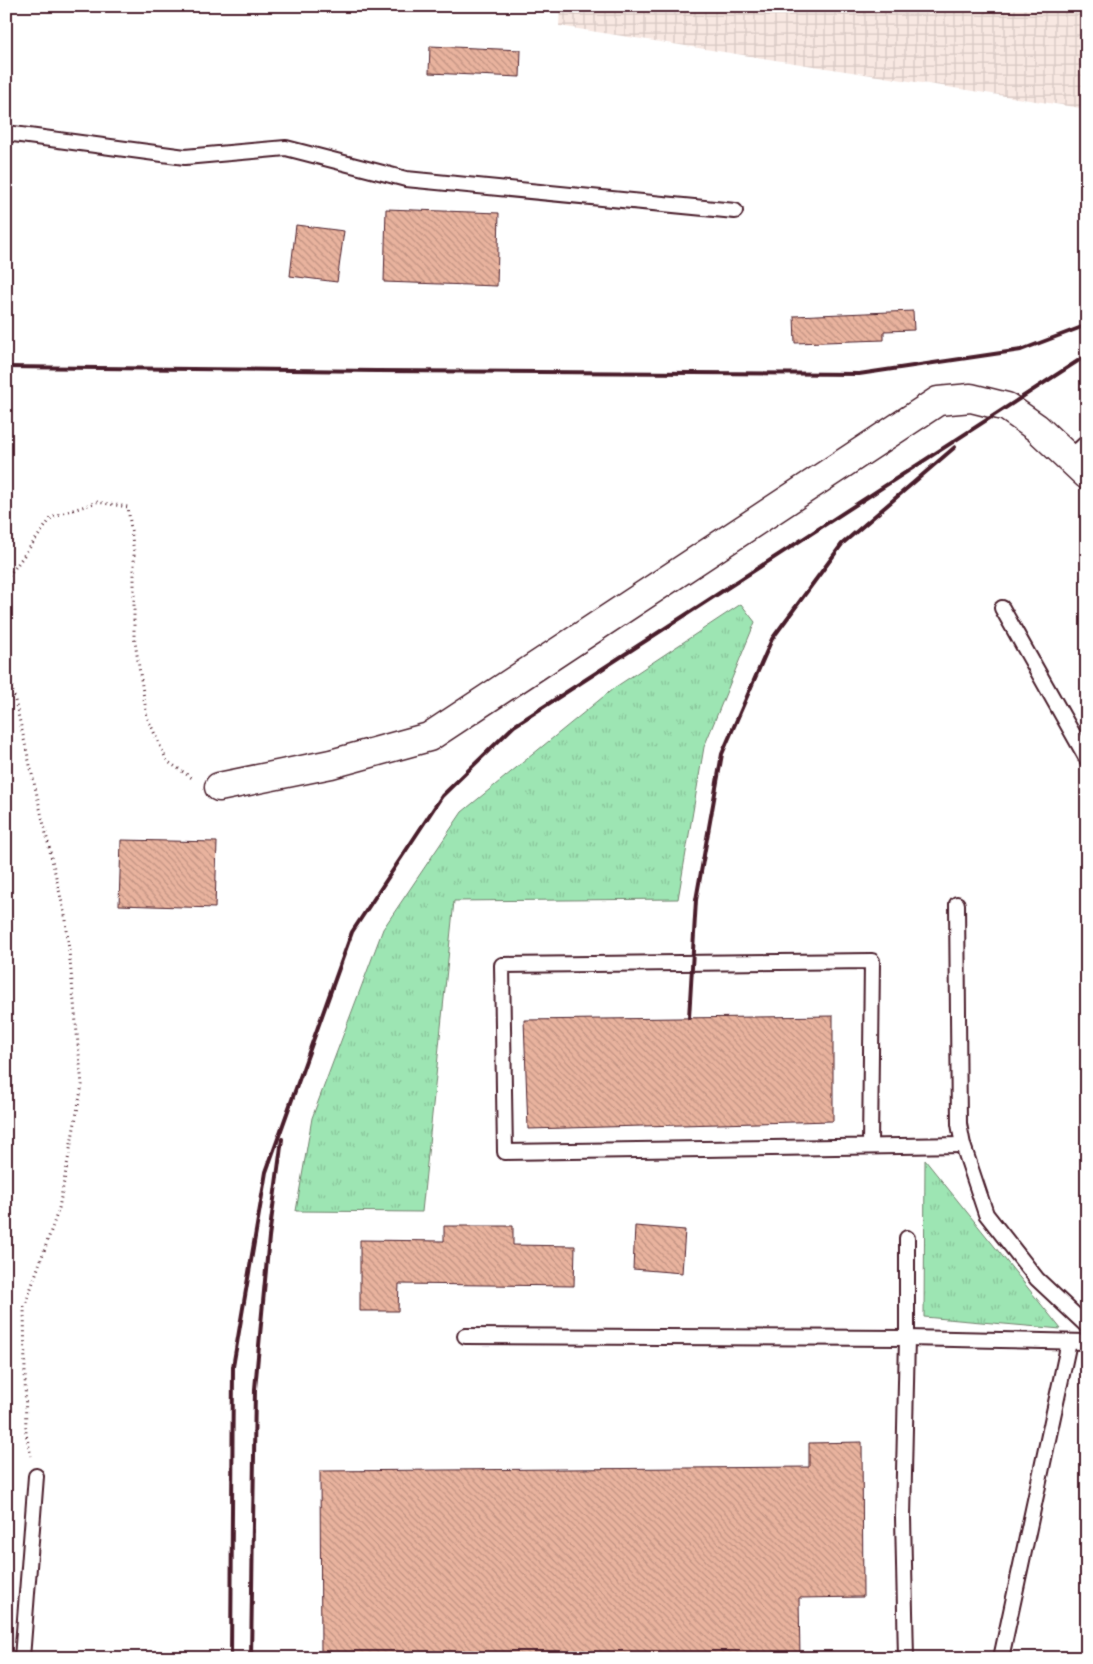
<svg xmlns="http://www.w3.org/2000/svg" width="1093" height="1664" font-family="'Indie Flower',sans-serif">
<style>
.industrial{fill:url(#industrial-grid)}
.grass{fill:url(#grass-tufts);stroke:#74826f}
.building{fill:url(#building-back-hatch);stroke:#4a1f2b}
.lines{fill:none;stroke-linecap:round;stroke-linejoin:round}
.service-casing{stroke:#4a1f2b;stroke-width:18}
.minor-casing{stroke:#4a1f2b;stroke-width:31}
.path{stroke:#4a1f2b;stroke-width:3;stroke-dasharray:1 4;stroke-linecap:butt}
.service{stroke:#fff;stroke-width:14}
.minor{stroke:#fff;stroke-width:28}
.rail{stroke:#4a1f2b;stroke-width:4}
</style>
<defs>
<pattern id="industrial-grid" width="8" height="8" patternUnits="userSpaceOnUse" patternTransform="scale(1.25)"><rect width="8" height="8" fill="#f8e8e2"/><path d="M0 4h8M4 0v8" fill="none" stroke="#d6c7c2"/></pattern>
<pattern id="grass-tufts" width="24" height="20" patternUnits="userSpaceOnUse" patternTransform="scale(1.25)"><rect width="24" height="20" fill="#9de5b3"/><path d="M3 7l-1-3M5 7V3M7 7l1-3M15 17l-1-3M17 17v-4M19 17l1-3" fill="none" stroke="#89c49a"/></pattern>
<pattern id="building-back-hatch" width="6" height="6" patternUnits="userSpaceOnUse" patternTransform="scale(1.25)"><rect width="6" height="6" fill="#e9b39e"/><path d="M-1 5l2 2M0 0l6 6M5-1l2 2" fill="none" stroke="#bf9181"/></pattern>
</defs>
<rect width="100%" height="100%" fill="#fff"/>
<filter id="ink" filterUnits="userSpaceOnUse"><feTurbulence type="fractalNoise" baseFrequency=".02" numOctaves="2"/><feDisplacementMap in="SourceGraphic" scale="10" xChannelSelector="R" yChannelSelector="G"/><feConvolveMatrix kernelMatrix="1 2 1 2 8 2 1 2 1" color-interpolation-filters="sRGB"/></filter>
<g filter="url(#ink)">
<!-- industrial -->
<polygon class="industrial" points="560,6 1087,6 1087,109 559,26"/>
<!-- grass -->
<g class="grass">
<polygon points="741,604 755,622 704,747 678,899 454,901 422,1212 296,1211 312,1118 383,929 462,812 614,688"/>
<polygon points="925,1160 1061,1329 924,1317"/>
</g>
<!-- building -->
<g class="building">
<polygon points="430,46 521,50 520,77 429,73"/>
<polygon points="386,209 499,213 497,286 384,282"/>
<polygon points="296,225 344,231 337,282 290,276"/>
<polygon points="913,311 914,330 884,331 884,340 795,343 794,316"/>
<polygon points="121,840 217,842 215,908 119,905"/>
<polygon points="833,1016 833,1121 528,1129 524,1020"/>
<polygon points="444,1226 513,1226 513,1245 575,1246 574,1286 399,1284 398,1311 360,1311 360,1240 444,1241"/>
<polygon points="635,1226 685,1230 682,1273 633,1269"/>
<polygon points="862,1442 863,1597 799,1598 800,1658 321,1658 320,1471 809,1467 809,1443"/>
</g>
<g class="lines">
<defs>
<g id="service">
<polyline points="6,133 185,157 286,148 406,179 735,211"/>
<polyline points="1070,458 1087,442"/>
<polyline points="1002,608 1087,759"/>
<polyline points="957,904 959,1124 963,1145 986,1214 1037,1279 1087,1326"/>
<polyline points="870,1146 872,961 502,965 505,1152 963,1145"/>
<polyline points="465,1336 907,1338 1087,1342"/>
<polyline points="22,1658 36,1476"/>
<polyline points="906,1658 903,1517 907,1338 907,1238"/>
<polyline points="999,1658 1001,1658 1069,1342"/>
</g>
<polyline id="minor" points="219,787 331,764 429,737 938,401 971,398 1007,407 1037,428 1087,475"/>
</defs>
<!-- service casing -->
<use href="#service" class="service-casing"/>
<!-- minor casing -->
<use href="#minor" class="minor-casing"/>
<!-- path -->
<g class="path">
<polyline points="6,580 52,517 97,502 128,507 134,552 134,636 147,717 167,761 192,778"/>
<polyline points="6,662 66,920 82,1085 59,1208 24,1308 26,1434 31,1456"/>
</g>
<!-- service -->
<use href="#service" class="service"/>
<!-- minor -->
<use href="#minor" class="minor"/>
<!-- rail -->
<g class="rail">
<polyline points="6,367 376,371 859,374 1021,350 1087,325"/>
<polyline points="689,1018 696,900 722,754 772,639 842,544 955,447"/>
<polyline points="231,1658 233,1367 266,1172 352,932 442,796 514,726 1087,355"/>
<polyline points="251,1658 255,1389 269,1237 282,1139"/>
</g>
</g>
</g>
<!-- margin -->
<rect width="1093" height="1664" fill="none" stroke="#fff" stroke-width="25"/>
<rect x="12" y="12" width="1068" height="1639" fill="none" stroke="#4a1f2b" stroke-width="2" filter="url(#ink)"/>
</svg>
